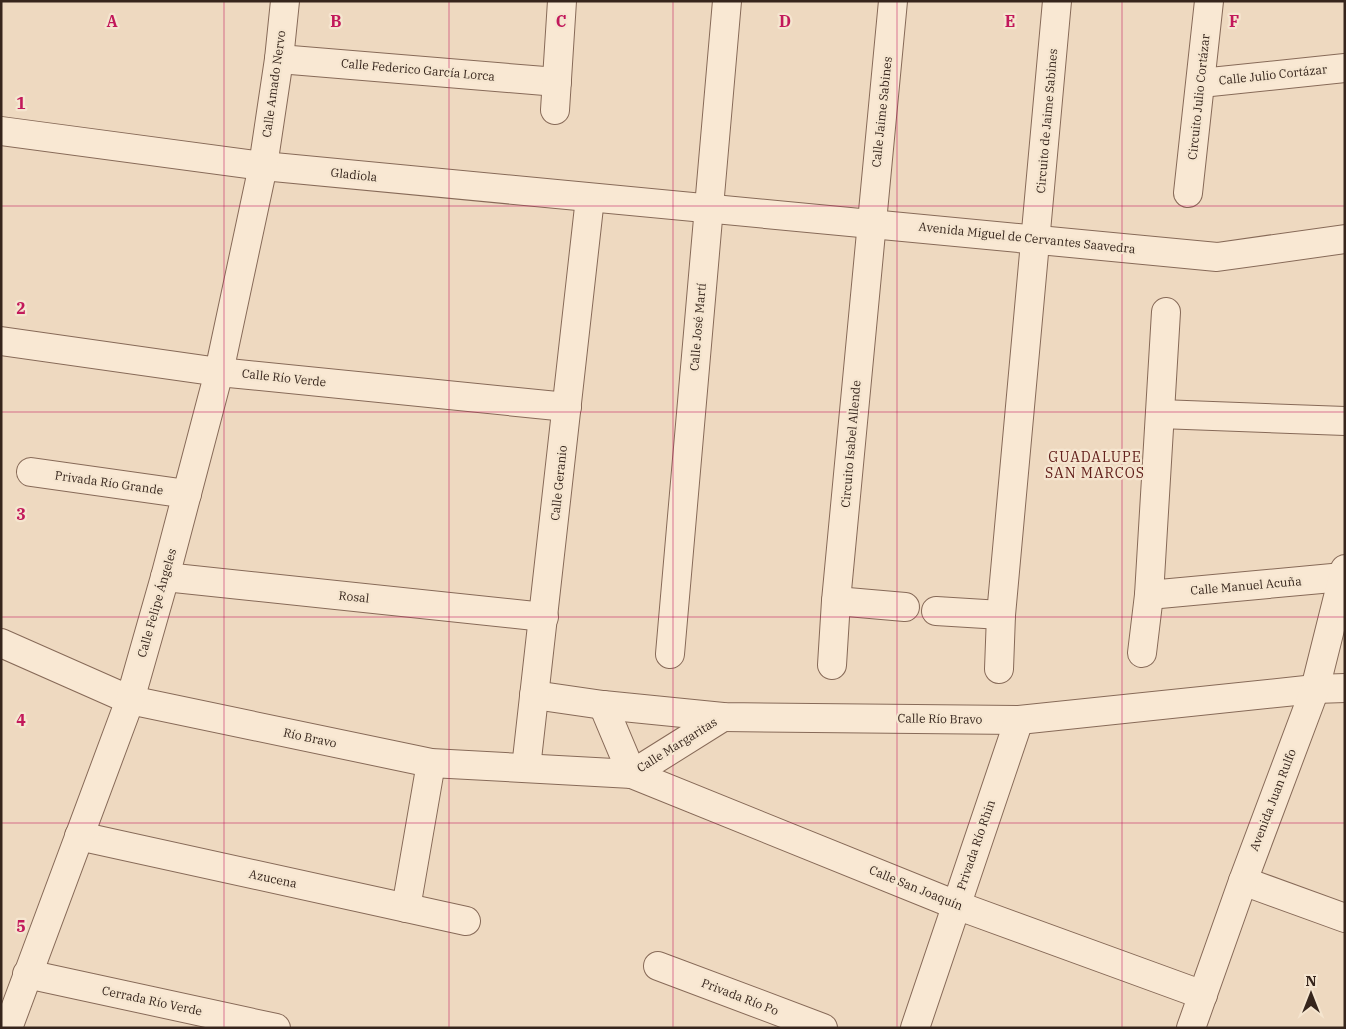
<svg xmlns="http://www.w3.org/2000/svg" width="1346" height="1029" font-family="'IBM Plex Serif',serif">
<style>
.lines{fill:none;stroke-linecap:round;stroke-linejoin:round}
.minor-casing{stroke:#876a58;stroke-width:30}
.minor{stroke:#f9e8d3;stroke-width:28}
.grid{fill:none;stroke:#c2185b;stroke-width:1;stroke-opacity:0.55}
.labels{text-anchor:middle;stroke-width:4.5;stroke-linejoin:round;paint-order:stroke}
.street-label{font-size:12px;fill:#36251c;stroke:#f5e5cf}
.neighbourhood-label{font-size:14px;letter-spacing:1px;fill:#63201c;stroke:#f5e5cf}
.grid-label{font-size:16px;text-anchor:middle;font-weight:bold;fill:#c2185b;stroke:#f5e5cf;stroke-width:4.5;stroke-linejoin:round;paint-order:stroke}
</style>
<rect width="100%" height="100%" fill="#eed9c0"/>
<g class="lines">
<defs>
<g id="minor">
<polyline points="279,59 557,82"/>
<polyline points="1201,83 1345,68"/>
<polyline points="555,110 562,1"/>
<polyline points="1,131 263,166 1217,257 1345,239"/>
<polyline points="1188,193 1209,1"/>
<polyline points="1,341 219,372 567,407"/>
<polyline points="1160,414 1345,421"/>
<polyline points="31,472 187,494"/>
<polyline points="165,577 544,617"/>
<polyline points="1149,595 1343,577"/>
<polyline points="836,601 905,607"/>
<polyline points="936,611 1001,615"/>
<polyline points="1,643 130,700 431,763 632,774 956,905 1203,995"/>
<polyline points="1142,653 1149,595 1166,312"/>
<polyline points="670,654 727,1"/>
<polyline points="832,665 836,601 893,1"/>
<polyline points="999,669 1001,615 1057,1"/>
<polyline points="534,695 603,705 723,717 1019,720 1315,689 1345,688"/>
<polyline points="603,705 632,774"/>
<polyline points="526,768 590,198"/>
<polyline points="632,774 723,717"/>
<polyline points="79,836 466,921"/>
<polyline points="1243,881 1345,918"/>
<polyline points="406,908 431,763"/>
<polyline points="658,966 823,1028"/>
<polyline points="27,974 276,1028"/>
<polyline points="8,1028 130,700 165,577 219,372 263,166 279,59 285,1"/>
<polyline points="915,1028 1019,720"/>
<polyline points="1191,1028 1243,881 1315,689 1345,569"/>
</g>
</defs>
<!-- minor casing -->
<use href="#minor" class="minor-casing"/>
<!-- minor -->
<use href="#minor" class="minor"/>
</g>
<!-- grid -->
<path class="grid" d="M 224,1 L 224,1028M 449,1 L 449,1028M 673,1 L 673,1028M 897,1 L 897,1028M 1122,1 L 1122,1028M 1,206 L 1345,206M 1,412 L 1345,412M 1,617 L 1345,617M 1,823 L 1345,823"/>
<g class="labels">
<!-- street labels -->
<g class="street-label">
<text transform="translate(418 70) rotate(5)" y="4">Calle Federico García Lorca</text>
<text transform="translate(1273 75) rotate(-6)" y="4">Calle Julio Cortázar</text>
<text transform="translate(274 84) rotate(-82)" y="4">Calle Amado Nervo</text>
<text transform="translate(1199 97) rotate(-84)" y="4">Circuito Julio Cortázar</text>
<text transform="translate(882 112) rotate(-84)" y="4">Calle Jaime Sabines</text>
<text transform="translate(1047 121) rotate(-85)" y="4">Circuito de Jaime Sabines</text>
<text transform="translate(354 175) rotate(6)" y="4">Gladiola</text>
<text transform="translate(1027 238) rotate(6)" y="4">Avenida Miguel de Cervantes Saavedra</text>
<text transform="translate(698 327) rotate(-85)" y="4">Calle José Martí</text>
<text transform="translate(284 378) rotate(6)" y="4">Calle Río Verde</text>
<text transform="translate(851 444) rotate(-85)" y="4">Circuito Isabel Allende</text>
<text transform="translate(109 483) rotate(8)" y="4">Privada Río Grande</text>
<text transform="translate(559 483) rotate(-84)" y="4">Calle Geranio</text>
<text transform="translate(1246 586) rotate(-5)" y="4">Calle Manuel Acuña</text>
<text transform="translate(354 597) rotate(6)" y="4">Rosal</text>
<text transform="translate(157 603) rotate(-74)" y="4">Calle Felipe Ángeles</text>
<text transform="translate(940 719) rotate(1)" y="4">Calle Río Bravo</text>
<text transform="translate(310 738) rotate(12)" y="4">Río Bravo</text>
<text transform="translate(677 745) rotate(-32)" y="4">Calle Margaritas</text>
<text transform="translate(1273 800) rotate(-69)" y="4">Avenida Juan Rulfo</text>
<text transform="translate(976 845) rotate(-71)" y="4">Privada Río Rhin</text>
<text transform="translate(273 879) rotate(12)" y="4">Azucena</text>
<text transform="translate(916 888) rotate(22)" y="4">Calle San Joaquín</text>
<text transform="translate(740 997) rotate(21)" y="4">Privada Río Po</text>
<text transform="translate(152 1001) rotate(12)" y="4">Cerrada Río Verde</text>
</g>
<!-- neighbourhood labels -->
<g class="neighbourhood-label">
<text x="1095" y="462">GUADALUPE<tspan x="1095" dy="16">SAN MARCOS</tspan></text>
</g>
</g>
<g class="grid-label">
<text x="112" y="27">A</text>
<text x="336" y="27">B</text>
<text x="561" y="27">C</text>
<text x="785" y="27">D</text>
<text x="1010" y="27">E</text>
<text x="1234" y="27">F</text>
<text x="21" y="109">1</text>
<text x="21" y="314">2</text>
<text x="21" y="520">3</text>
<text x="21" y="726">4</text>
<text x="21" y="932">5</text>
</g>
<!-- border -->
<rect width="1346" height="1029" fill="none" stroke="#36251c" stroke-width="5"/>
<!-- north arrow -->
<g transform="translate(1311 994)" stroke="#f5e5cf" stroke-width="4" paint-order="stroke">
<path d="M0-4L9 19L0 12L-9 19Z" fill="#36251c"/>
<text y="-8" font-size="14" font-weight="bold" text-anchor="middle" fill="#36251c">N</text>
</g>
</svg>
